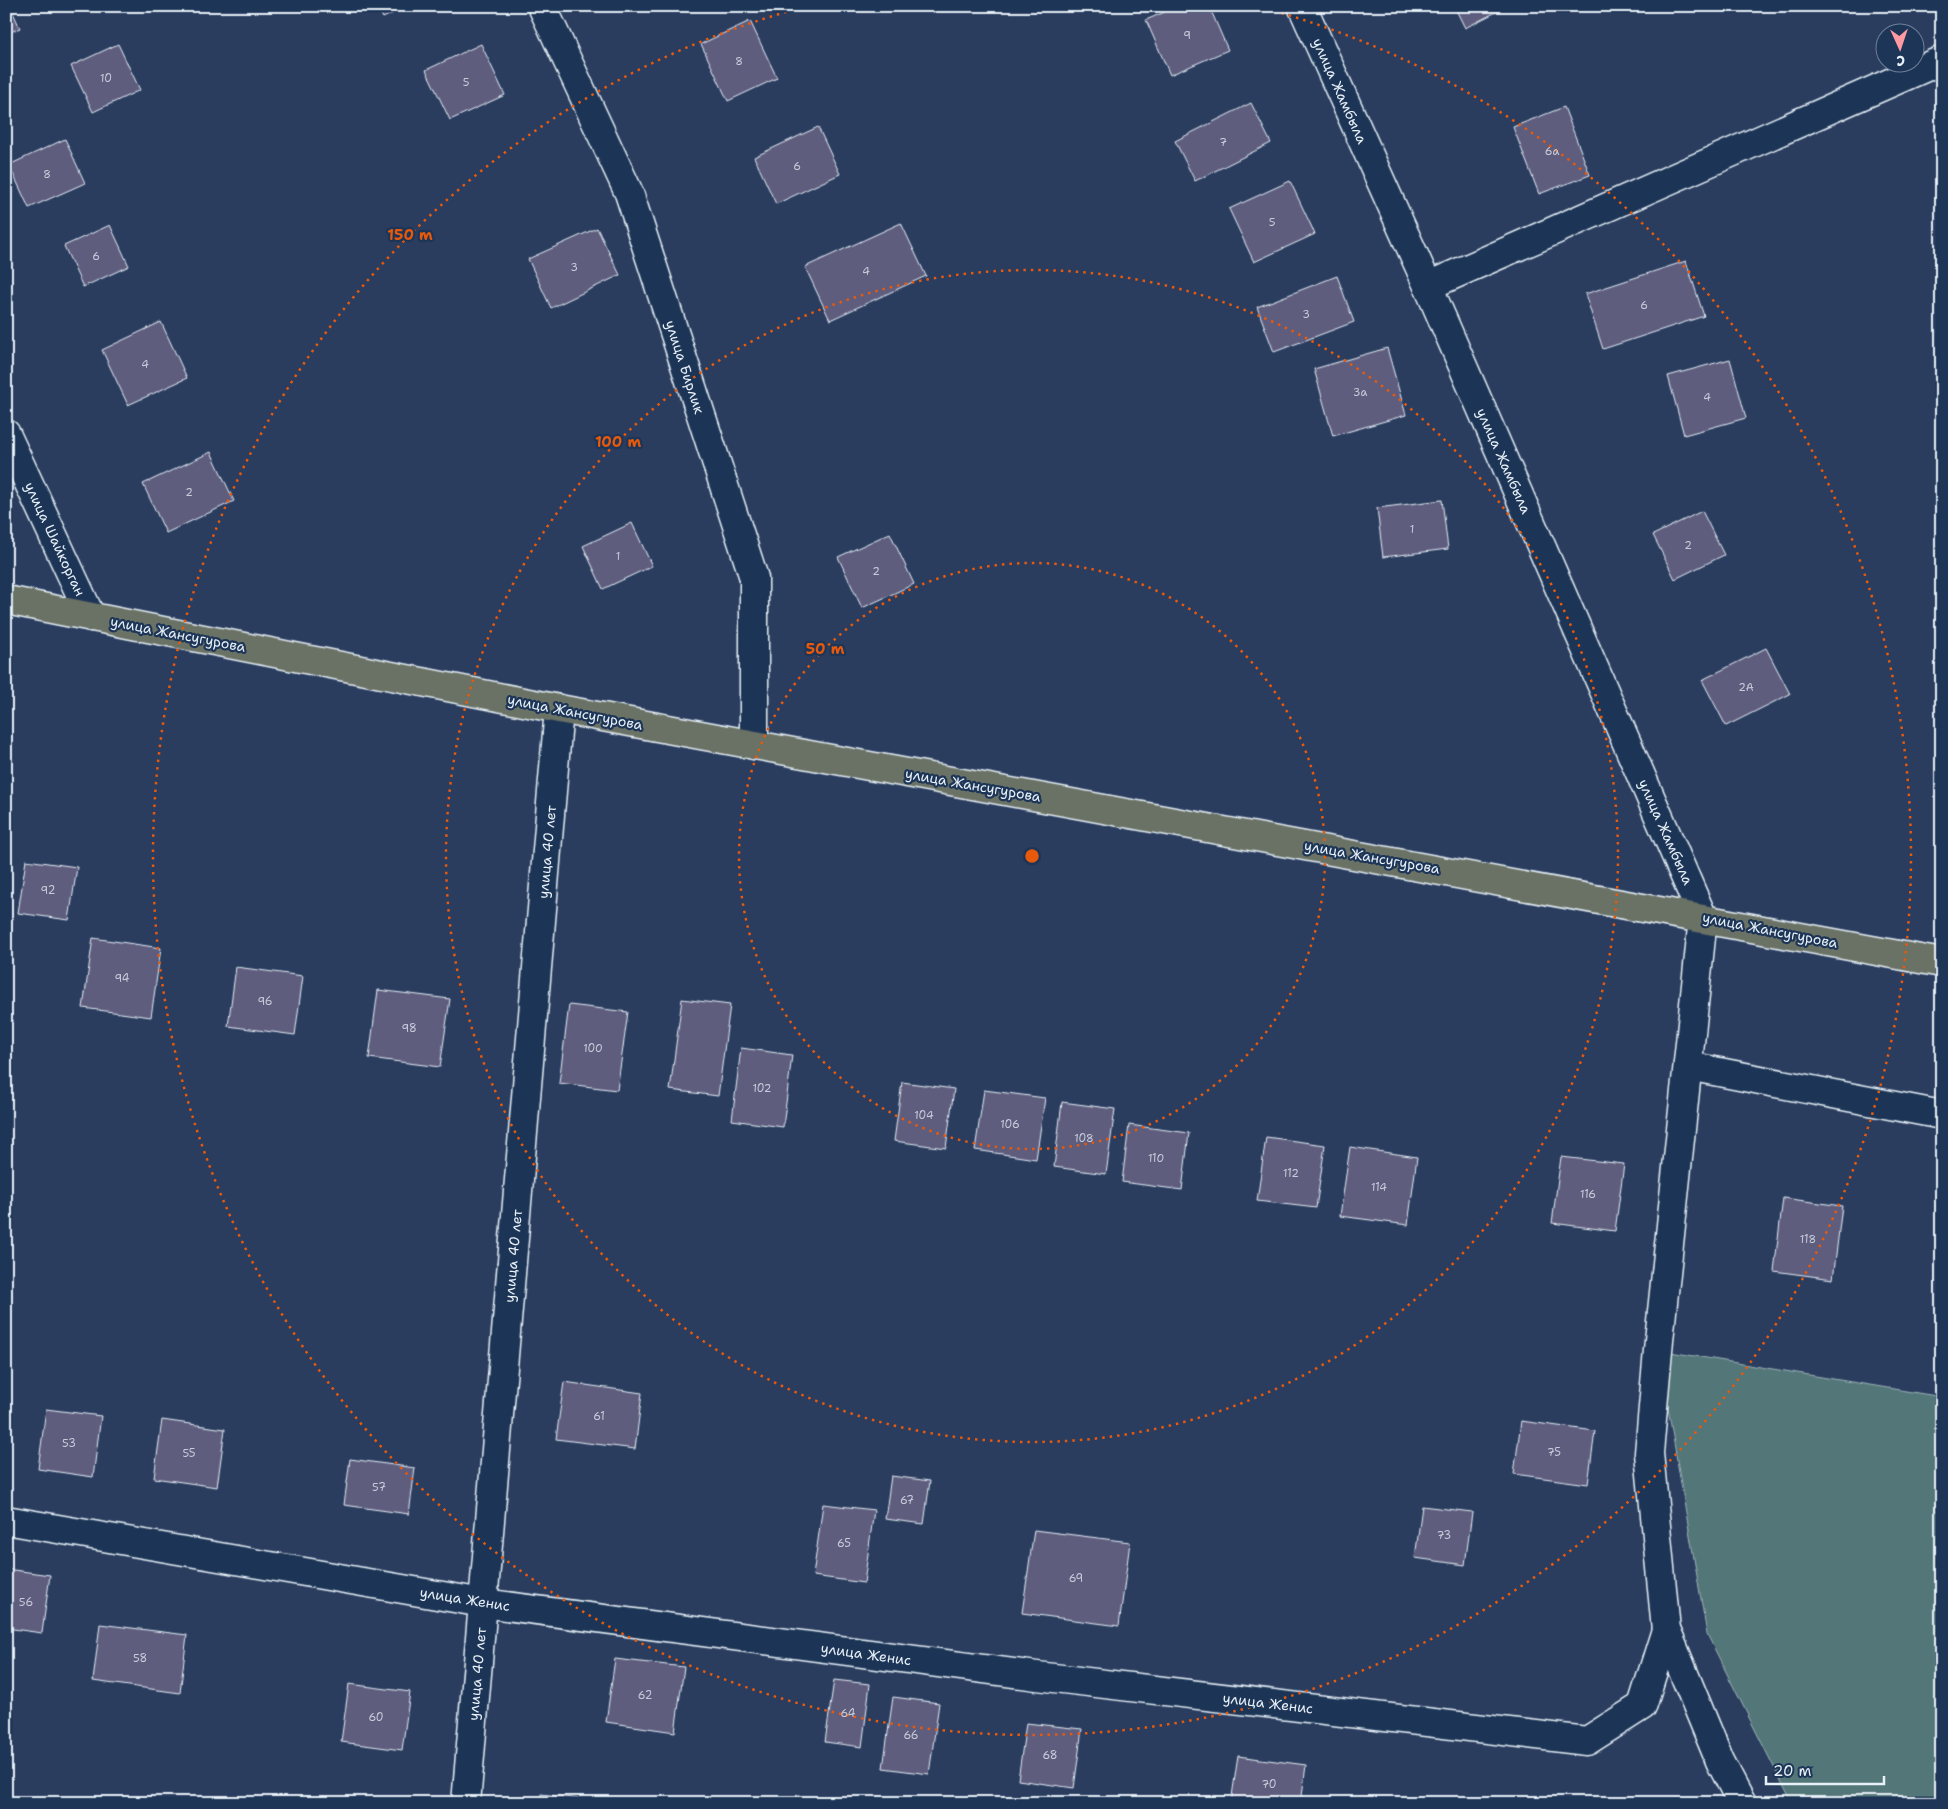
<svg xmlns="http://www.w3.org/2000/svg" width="1948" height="1809" font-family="'Shantell Sans',sans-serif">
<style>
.green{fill:#537678;stroke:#9eb4b8}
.building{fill:#5f5d7e;stroke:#e8f1f8}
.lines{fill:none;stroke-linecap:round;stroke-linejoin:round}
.minor-casing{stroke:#e8f1f8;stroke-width:31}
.major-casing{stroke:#e8f1f8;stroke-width:31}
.minor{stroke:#1d3557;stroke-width:28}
.major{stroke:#6a7165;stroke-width:28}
.ring{fill:none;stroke:#e8590c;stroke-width:2.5;stroke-dasharray:2.5 5}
.labels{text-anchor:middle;stroke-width:4.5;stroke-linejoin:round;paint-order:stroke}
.number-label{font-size:11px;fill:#c6ccda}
.street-label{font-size:14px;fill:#e8f1f8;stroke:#1d3557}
.centre{fill:#e8590c;stroke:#1d3557;stroke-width:2.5}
.ring-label{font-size:15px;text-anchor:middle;font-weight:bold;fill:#e8590c;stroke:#1d3557;stroke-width:4.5;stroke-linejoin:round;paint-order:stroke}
</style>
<rect width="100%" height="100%" fill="#2a3d5f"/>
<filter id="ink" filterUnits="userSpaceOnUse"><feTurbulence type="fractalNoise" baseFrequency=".02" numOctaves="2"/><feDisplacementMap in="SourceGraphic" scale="10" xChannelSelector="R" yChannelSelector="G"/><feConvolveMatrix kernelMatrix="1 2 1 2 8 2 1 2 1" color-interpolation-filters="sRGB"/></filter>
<g filter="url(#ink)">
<!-- green -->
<polygon class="green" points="1658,1350 1942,1397 1942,1803 1792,1803 1707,1634"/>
<!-- building -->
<g class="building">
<polygon points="6,6 10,6 20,28 6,34"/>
<polygon points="377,6 408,6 383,18"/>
<polygon points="1179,6 1209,6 1228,50 1170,75 1146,20"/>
<polygon points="1454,6 1508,6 1465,28"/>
<polygon points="750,21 777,78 728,101 701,44"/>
<polygon points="118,44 140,90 93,112 71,66"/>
<polygon points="481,44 505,95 450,120 426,70"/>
<polygon points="1251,103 1271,143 1195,181 1175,141"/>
<polygon points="1564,107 1590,175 1539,194 1513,127"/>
<polygon points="818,127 840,174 776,204 754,157"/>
<polygon points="65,139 85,183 29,208 9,165"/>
<polygon points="1290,181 1315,234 1254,262 1229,209"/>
<polygon points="901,223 926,276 830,320 805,267"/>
<polygon points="110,225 129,266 83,287 64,246"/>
<polygon points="597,228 620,275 551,308 528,259"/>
<polygon points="1686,261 1704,316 1603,349 1585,294"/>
<polygon points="1337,276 1354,322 1274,352 1257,307"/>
<polygon points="161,322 187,378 128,405 102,350"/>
<polygon points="1387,348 1406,415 1333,436 1314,369"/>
<polygon points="1730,359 1746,418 1684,435 1668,376"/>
<polygon points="211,452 234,501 166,533 143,484"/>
<polygon points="1442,500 1448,549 1383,557 1377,508"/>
<polygon points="1702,511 1724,555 1675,579 1653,535"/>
<polygon points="632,523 652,566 603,589 583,546"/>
<polygon points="890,533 914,584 862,608 838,557"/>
<polygon points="1766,648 1790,694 1726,726 1702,680"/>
<polygon points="26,860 77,867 69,920 18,913"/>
<polygon points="93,938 161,948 151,1017 83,1008"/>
<polygon points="236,967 303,976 295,1035 228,1026"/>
<polygon points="378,990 450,999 440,1067 369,1058"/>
<polygon points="682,999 730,1005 718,1096 670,1090"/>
<polygon points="569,1005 628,1012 617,1090 559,1083"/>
<polygon points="741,1048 792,1055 783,1127 732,1120"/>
<polygon points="902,1082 954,1089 946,1148 894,1141"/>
<polygon points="984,1090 1045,1098 1036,1159 975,1150"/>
<polygon points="1062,1102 1115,1109 1106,1174 1054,1167"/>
<polygon points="1129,1125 1189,1133 1182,1190 1122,1182"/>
<polygon points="1266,1137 1325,1145 1316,1208 1257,1201"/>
<polygon points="1350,1147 1417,1157 1408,1225 1340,1216"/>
<polygon points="1561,1157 1624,1164 1615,1231 1552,1223"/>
<polygon points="1783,1198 1842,1206 1833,1279 1774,1271"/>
<polygon points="564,1382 642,1393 635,1449 556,1439"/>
<polygon points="46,1409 101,1416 93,1477 38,1469"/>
<polygon points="162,1420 225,1429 217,1487 154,1478"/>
<polygon points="1521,1421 1595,1431 1588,1484 1514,1474"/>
<polygon points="350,1459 415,1468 409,1514 344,1505"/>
<polygon points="891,1476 930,1481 924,1524 885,1519"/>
<polygon points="823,1504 874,1510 864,1583 813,1576"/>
<polygon points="1422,1506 1472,1512 1465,1565 1415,1558"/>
<polygon points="1034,1530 1130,1542 1119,1626 1022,1613"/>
<polygon points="6,1569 50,1575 42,1633 6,1628"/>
<polygon points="100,1624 187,1635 180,1693 93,1681"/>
<polygon points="615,1659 684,1667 675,1732 606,1722"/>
<polygon points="834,1680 870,1684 862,1747 825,1742"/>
<polygon points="349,1684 410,1692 402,1750 341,1742"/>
<polygon points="893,1697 939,1703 929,1774 883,1768"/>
<polygon points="1026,1723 1082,1729 1074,1788 1018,1780"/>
<polygon points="1238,1756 1306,1765 1301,1803 1231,1803"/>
<polygon points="541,1794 612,1803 540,1803"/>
</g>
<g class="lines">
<defs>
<g id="minor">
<polyline points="542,6 629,193 754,578 754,745"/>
<polyline points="1302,6 1428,286 1703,918 1658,1350 1649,1453 1666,1630 1720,1761 1742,1803"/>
<polyline points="1428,286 1942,60"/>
<polyline points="6,434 91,617"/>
<polyline points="1688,1066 1942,1115"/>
<polyline points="6,1520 483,1603 1037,1676 1587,1741 1642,1706 1666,1630"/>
<polyline points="466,1803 559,709"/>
</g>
<polyline id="major" points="6,600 559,709 1942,963"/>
</defs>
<!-- minor casing -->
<use href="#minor" class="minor-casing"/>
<!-- major casing -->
<use href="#major" class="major-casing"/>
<!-- minor -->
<use href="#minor" class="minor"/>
<!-- major -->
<use href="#major" class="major"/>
</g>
</g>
<!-- distance rings -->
<g class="ring">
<circle cx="1032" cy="856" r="293"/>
<circle cx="1032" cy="856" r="586"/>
<path d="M1260 7A879 879 0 1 1 804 7"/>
</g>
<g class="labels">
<!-- number labels -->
<g class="number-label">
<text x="1187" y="39">9</text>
<text x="739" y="65">8</text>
<text x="106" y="82">10</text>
<text x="466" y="86">5</text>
<text x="1223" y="146">7</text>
<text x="1552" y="155">6а</text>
<text x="797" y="170">6</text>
<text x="47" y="178">8</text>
<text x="1272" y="226">5</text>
<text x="96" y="260">6</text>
<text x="574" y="271">3</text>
<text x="866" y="275">4</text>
<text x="1644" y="309">6</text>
<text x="1306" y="318">3</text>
<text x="145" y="368">4</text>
<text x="1360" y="396">3а</text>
<text x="1707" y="401">4</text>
<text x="189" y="496">2</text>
<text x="1412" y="533">1</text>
<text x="1688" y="549">2</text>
<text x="618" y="560">1</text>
<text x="876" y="575">2</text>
<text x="1746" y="691">2А</text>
<text x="48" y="894">92</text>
<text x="122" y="982">94</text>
<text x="265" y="1005">96</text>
<text x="409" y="1032">98</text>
<text x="593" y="1052">100</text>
<text x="762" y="1092">102</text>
<text x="924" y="1119">104</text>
<text x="1010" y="1128">106</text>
<text x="1084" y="1142">108</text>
<text x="1156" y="1162">110</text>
<text x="1291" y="1177">112</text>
<text x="1379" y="1191">114</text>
<text x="1588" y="1198">116</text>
<text x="1808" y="1243">118</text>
<text x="599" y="1420">61</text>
<text x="69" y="1447">53</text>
<text x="1554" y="1456">75</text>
<text x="189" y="1457">55</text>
<text x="379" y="1491">57</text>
<text x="907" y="1504">67</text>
<text x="1444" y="1539">73</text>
<text x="844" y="1547">65</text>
<text x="1076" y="1582">69</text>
<text x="26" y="1606">56</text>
<text x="140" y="1662">58</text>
<text x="645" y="1699">62</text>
<text x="848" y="1717">64</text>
<text x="376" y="1721">60</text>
<text x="911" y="1739">66</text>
<text x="1050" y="1759">68</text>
<text x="1269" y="1788">70</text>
</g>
<!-- street labels -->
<g class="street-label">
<text transform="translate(1340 91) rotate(66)" y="5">улица Жамбыла</text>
<text transform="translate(685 367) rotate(72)" y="5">улица Бирлик</text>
<text transform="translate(1504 461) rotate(66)" y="5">улица Жамбыла</text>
<text transform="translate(55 539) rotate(65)" y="5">улица Шайкорган</text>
<text transform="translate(178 634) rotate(11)" y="5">улица Жансугурова</text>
<text transform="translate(575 712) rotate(11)" y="5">улица Жансугурова</text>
<text transform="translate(973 785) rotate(10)" y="5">улица Жансугурова</text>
<text transform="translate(1666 832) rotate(66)" y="5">улица Жамбыла</text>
<text transform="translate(547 852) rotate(-85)" y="5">улица 40 лет</text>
<text transform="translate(1372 857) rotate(10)" y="5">улица Жансугурова</text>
<text transform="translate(1770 930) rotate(11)" y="5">улица Жансугурова</text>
<text transform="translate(513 1256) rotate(-85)" y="5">улица 40 лет</text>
<text transform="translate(465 1599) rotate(9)" y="5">улица Женис</text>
<text transform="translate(866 1654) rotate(8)" y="5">улица Женис</text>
<text transform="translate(477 1674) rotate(-85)" y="5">улица 40 лет</text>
<text transform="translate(1268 1703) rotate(7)" y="5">улица Женис</text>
</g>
</g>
<circle cx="1032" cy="856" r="8" class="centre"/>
<g class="ring-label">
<text x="410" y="240">150 m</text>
<text x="618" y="447">100 m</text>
<text x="825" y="654">50 m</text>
</g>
<!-- margin -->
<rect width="1948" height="1809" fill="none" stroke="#1d3557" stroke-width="25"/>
<rect x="12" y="12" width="1923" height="1784" fill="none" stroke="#e8f1f8" stroke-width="2" filter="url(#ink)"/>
<!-- north arrow -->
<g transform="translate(1900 48) rotate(177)"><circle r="24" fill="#1d3557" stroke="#6e8097"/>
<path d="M0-4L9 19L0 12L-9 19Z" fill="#ff9aa2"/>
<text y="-8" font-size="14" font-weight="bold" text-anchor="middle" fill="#e8f1f8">С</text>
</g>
<!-- scale -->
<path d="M1766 1776v8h118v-8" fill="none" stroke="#e8f1f8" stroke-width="2.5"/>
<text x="1773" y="1776" font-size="15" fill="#e8f1f8" stroke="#1d3557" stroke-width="4" paint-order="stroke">20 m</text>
</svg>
